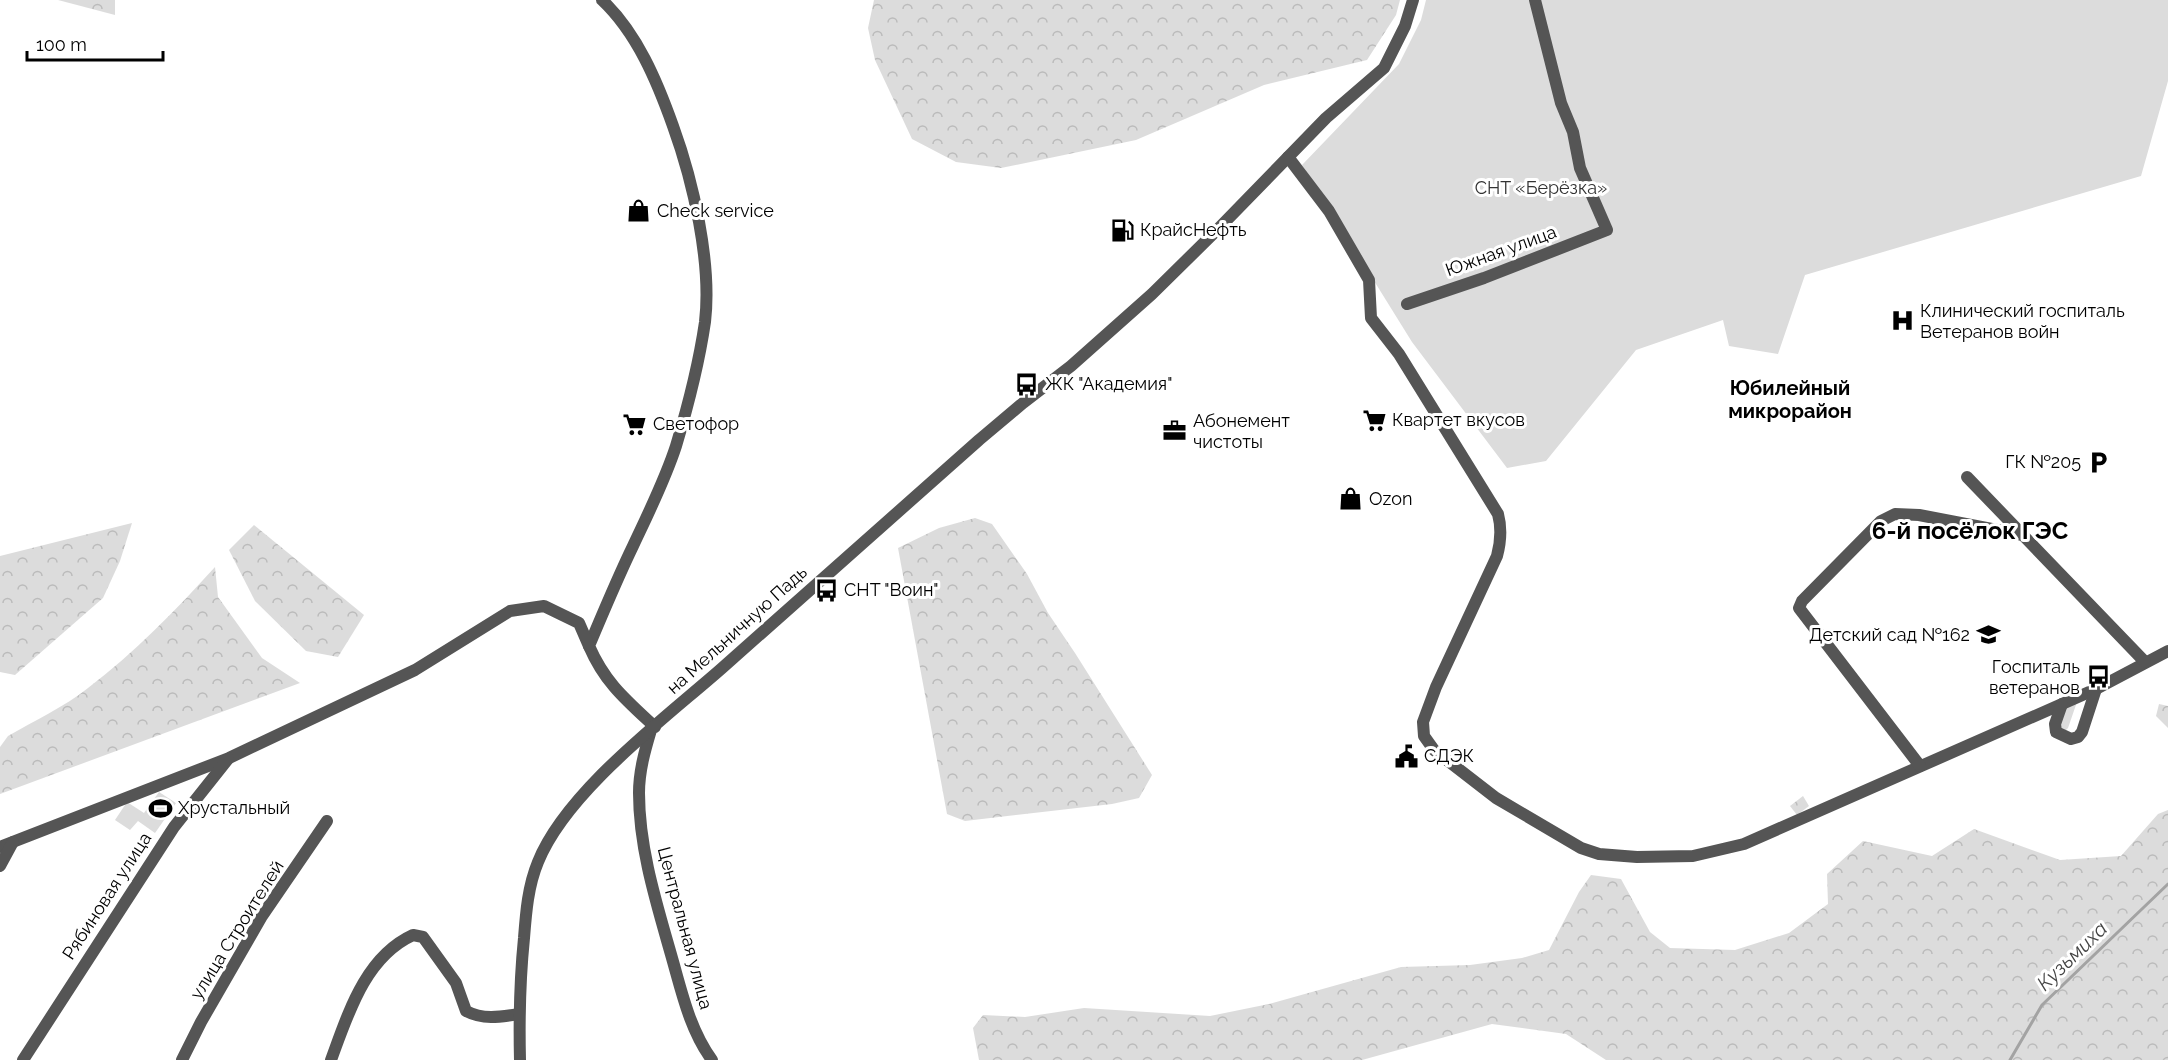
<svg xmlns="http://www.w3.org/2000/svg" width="2168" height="1060" font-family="Raleway,sans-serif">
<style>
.green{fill:#dcdcdc}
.forest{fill:url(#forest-crowns)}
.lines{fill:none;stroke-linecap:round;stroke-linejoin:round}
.stream{stroke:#a3a3a3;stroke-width:3}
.minor{stroke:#555;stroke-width:12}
.labels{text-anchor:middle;stroke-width:6;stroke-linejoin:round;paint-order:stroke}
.park-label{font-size:18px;fill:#333;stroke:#fff}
.poi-label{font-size:18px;fill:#000;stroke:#fff;text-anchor:start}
.street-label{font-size:18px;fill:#000;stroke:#fff}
.neighbourhood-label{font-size:20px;font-weight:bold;fill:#000;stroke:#fff}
.water-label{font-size:20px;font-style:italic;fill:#444;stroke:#fff}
.district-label{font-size:24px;font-weight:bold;fill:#000;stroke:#fff}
</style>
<defs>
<pattern id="forest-crowns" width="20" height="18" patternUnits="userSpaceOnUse" patternTransform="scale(1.5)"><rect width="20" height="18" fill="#dcdcdc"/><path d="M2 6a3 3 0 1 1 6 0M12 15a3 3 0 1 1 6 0" fill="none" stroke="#bbb"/></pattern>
</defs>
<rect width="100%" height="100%" fill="#fff"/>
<!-- green -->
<g class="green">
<polygon points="1426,0 2168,0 2168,81 2141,176 1805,275 1778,354 1729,346 1723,320 1636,350 1546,461 1507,468 1412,342 1302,165 1399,64 1421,20"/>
<polygon points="2078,699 2068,728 2065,731 2058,729 2064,706"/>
<polygon points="159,792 176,803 155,833 138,821 130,830 115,820 127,802 144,813"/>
</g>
<!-- forest -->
<g class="forest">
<polygon points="58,0 115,0 115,15"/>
<polygon points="874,0 1400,0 1396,15 1367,60 1264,85 1136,140 1001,168 956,162 912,139 875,60 868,28"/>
<polygon points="975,518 992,524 1027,574 1048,613 1075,653 1152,775 1139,798 1112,804 965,821 947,814 898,548 939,528"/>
<polygon points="132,523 120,561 103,598 15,675 0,672 0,556"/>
<polygon points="254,525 364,615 338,657 306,651 255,601 229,550"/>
<path d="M 215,567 L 218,597 L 262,658 L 300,683 L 0,794 L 0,747 L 8,736 C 34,721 64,707 88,688 C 134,653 176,610 215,567 Z"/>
<polygon points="2159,704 2168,706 2168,728 2156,716"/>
<polygon points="1803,796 1809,806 1797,815 1790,806"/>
<polygon points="2168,810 2168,1060 1606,1060 1566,1034 1492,1024 1362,1060 979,1060 973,1028 983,1015 1025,1017 1084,1008 1210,1016 1269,1004 1401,967 1470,965 1522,958 1549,950 1579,892 1591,875 1621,879 1650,932 1670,948 1735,950 1789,933 1828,904 1827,874 1863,841 1932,856 1974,829 2060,860 2121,856 2158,814"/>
</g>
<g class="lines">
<!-- stream -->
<polyline class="stream" points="2010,1060 2042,1005 2168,884"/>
<!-- minor -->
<g class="minor">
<path d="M 602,0 C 637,33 657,81 673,126 C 693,181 712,263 705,322 C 699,363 688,406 676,446 C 665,480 648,514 633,546 C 617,579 603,613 589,646 C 605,683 626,700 655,727"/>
<path d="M 1288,157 L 1329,211 L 1369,280 L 1371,318 L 1399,354 L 1498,514 C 1502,529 1501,541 1497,556 L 1436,687 L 1423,722 L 1424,736 L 1434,750 L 1496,798 L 1581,848 L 1599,854 L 1637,857 L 1693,856 L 1744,844 L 2096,689 L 2168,651"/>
<polyline points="1407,304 1484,278 1607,230 1580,168 1573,132 1561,103 1535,0"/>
<polyline points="1967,477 2145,662"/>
<polyline points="2062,704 2055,724 2056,732 2071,739 2078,737 2082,732 2096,689"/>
<path d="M 651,730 C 645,750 639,771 639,793 C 639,849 657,905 672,958 C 682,993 690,1030 712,1060"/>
<polyline points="1920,766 1799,608 1802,601 1881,521 1895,514 1919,515 2023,535"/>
<polyline points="0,847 229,758 415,670 510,611 544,606 579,623 589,646"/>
<polyline points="0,866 13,842"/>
<polyline points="23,1060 174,827 228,759"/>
<polyline points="182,1060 201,1022 262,916 327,821"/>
<path d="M 331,1060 C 348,1014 365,957 413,935 L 423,937 L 456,983 L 466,1011 C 483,1020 500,1017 519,1014"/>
<path d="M 520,1060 C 519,1019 520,978 524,938 C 526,912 528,886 538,862 C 566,792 664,719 721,669 C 807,592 893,516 979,440 L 1023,403 L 1071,366 L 1152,294 L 1220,227 L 1326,118 L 1384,68 L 1405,26 L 1413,0"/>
</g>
</g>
<!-- icons -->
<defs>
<symbol id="shop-bare" viewBox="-9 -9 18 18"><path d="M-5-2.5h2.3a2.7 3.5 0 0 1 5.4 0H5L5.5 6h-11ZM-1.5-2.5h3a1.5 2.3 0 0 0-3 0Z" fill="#000" stroke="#fff" stroke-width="2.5" paint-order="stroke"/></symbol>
<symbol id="fuel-bare" viewBox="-9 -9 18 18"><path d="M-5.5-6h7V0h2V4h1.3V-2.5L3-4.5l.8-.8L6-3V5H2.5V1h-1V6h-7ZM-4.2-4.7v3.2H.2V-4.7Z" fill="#000" stroke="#fff" stroke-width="2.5" paint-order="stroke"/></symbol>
<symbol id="hospital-bare" viewBox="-9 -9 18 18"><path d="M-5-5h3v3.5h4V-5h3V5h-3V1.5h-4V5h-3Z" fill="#000" stroke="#fff" stroke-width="2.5" paint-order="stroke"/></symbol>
<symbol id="bus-bare" viewBox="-9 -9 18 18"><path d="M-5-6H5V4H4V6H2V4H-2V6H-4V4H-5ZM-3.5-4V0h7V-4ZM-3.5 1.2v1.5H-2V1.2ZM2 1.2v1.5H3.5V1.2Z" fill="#000" stroke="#fff" stroke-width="2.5" paint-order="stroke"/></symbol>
<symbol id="supermarket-bare" viewBox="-9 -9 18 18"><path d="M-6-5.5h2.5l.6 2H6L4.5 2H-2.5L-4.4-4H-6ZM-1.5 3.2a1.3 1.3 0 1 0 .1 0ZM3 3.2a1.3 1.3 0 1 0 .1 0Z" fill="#000" stroke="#fff" stroke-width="2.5" paint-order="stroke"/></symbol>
<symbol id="office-bare" viewBox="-9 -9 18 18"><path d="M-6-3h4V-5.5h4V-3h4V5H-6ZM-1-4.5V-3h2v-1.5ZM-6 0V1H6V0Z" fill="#000" stroke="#fff" stroke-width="2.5" paint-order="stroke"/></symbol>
<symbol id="parking-bare" viewBox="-9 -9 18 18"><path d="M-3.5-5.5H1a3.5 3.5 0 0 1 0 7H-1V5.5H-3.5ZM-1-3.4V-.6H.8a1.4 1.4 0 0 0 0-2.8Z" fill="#000" stroke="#fff" stroke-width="2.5" paint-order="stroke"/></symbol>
<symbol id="school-bare" viewBox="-9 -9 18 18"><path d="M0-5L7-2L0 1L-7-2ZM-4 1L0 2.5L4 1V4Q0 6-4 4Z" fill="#000" stroke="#fff" stroke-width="2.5" paint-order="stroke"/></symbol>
<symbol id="civic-bare" viewBox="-9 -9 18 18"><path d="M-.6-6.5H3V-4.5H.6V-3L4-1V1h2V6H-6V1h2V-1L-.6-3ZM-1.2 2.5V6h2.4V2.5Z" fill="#000" stroke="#fff" stroke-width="2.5" paint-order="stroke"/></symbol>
<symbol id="stadium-bare" viewBox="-9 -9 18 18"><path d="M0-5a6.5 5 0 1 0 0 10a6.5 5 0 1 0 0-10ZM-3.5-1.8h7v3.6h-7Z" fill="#000" stroke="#fff" stroke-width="2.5" paint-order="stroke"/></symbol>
</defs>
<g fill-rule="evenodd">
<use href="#shop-bare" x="622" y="194" width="33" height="33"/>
<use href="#fuel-bare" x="1106" y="214" width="33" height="33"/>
<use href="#hospital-bare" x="1886" y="304" width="33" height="33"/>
<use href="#bus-bare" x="1010" y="368" width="33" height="33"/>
<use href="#supermarket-bare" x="1358" y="404" width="33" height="33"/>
<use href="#supermarket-bare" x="618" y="408" width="33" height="33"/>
<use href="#office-bare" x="1158" y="414" width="33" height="33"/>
<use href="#parking-bare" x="2082" y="446" width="33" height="33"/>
<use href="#shop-bare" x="1334" y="482" width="33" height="33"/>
<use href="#bus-bare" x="810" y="574" width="33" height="33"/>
<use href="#school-bare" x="1972" y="618" width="33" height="33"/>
<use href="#bus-bare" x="2082" y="660" width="33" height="33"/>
<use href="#civic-bare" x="1390" y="740" width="33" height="33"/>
<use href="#stadium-bare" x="144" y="792" width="33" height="33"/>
</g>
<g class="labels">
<!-- park labels -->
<g class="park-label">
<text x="1541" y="194">СНТ «Берёзка»</text>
</g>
<!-- poi labels -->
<g class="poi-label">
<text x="657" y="217">Check service</text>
<text x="1140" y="236">КрайсНефть</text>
<text x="1920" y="317">Клинический госпиталь<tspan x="1920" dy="21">Ветеранов войн</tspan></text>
<text x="1045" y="390">ЖК "Академия"</text>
<text x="1392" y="426">Квартет вкусов</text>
<text x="1193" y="427">Абонемент<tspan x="1193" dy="21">чистоты</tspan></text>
<text x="653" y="430">Светофор</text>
<text x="2081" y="468" text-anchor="end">ГК №205</text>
<text x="1369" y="505">Ozon</text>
<text x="844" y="596">СНТ "Воин"</text>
<text x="1970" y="641" text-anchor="end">Детский сад №162</text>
<text x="2080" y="673" text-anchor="end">Госпиталь<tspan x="2080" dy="21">ветеранов</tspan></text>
<text x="1424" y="762">СДЭК</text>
<text x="178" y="814">Хрустальный</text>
</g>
<!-- street labels -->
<g class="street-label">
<text transform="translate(1501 251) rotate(-20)" y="6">Южная улица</text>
<text transform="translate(737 630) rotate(-42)" y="6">на Мельничную Падь</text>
<text transform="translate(107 896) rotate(-57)" y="6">Рябиновая улица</text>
<text transform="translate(685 928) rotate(75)" y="6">Центральная улица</text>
<text transform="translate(237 930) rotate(-58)" y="6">улица Строителей</text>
</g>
<!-- neighbourhood labels -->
<g class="neighbourhood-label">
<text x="1790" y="395">Юбилейный<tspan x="1790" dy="23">микрорайон</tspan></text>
</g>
<!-- water labels -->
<g class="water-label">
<text transform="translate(2072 956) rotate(-44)" y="7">Кузьмиха</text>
</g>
<!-- district labels -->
<g class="district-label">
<text x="1970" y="539">6-й посёлок ГЭС</text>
</g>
</g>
<!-- scale -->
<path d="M27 51v9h136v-9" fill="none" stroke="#000000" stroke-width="3"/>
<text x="36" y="51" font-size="18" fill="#000000" stroke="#ffffff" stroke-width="4.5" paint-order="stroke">100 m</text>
</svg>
